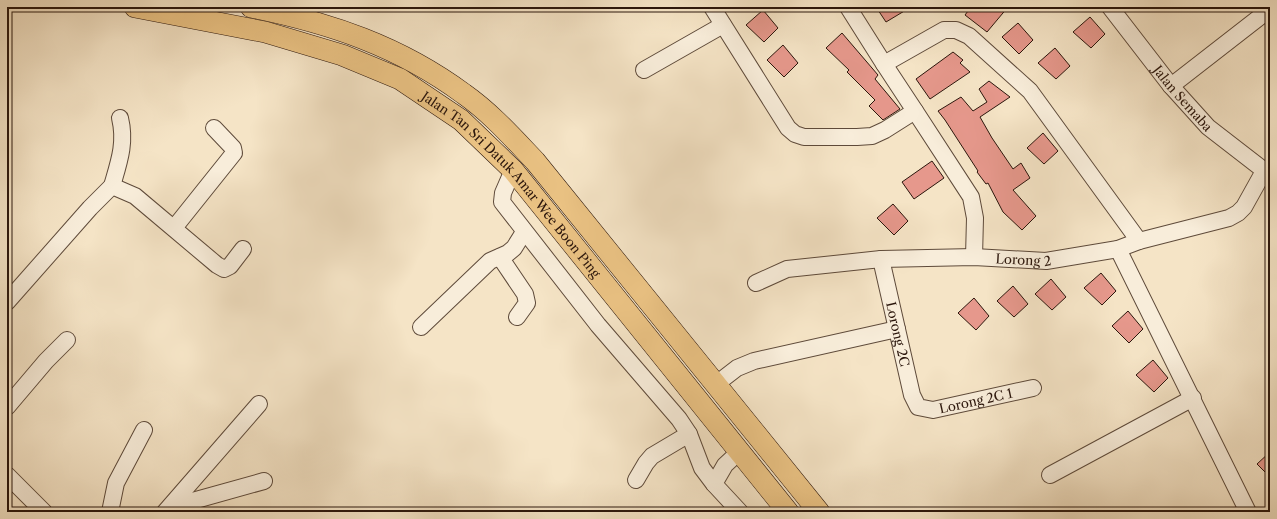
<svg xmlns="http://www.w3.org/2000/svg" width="1277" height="519" font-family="'Libre Caslon Text',serif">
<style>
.building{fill:#e6988c;stroke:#2b160c}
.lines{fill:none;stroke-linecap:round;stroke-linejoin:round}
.minor-casing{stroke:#5e4a3a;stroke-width:18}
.major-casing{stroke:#2b160c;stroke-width:22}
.minor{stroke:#f8edda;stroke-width:16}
.major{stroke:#eac283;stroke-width:21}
.labels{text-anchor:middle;stroke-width:4;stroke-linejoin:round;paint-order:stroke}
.street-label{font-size:13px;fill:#2b160c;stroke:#f8edda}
</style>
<rect width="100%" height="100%" fill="#f5e4c6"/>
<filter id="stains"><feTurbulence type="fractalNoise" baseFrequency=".005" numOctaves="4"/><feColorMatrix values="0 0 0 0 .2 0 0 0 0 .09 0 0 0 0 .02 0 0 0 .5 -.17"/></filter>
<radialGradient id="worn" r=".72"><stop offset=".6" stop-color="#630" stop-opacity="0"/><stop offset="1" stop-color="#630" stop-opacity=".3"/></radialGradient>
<!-- building -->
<g class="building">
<polygon points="876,7 911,7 886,22"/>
<polygon points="971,7 1008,7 987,32 965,15"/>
<polygon points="763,10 778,28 764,42 746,25"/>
<polygon points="1090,17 1105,34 1091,48 1073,32"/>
<polygon points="1018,23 1033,40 1019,54 1002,37"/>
<polygon points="842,33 878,75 875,79 900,109 883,120 869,106 875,100 847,72 849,70 826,48"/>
<polygon points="783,45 798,63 784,77 767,60"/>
<polygon points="1055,48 1070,66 1056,79 1038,63"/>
<polygon points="953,52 963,60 960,63 970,72 930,99 916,79"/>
<polygon points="989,81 1010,97 980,117 992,138 1013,169 1021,163 1030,178 1013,190 1036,216 1022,230 1003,212 988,183 986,184 977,172 978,171 945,120 938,111 961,97 973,111 987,102 979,89"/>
<polygon points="1043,133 1058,151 1044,164 1027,148"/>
<polygon points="932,161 944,178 914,199 902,182"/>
<polygon points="893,204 908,221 894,235 877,218"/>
<polygon points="1101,273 1116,291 1102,305 1084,288"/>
<polygon points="1051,279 1066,297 1052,310 1035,294"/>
<polygon points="1013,286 1028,304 1014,317 997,301"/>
<polygon points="974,298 989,316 976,330 958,313"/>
<polygon points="1128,311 1143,329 1129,343 1112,326"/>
<polygon points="1153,360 1168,378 1154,392 1136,375"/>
<polygon points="1270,452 1270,477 1257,464"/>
</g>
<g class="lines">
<defs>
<g id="minor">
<polyline points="712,7 788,128 795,134 804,137 857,137 872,136 885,130 915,111"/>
<polyline points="848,7 884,64 915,111 971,197 975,218 974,257"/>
<path id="s1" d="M 1110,7 L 1171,86 L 1208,127 L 1270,175"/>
<polyline points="884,64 944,30 956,30 969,36 1030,91 1139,241"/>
<polyline points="644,70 723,25"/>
<polyline points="1171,86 1270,9"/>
<polyline points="513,170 503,193 502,202 598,325 679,419 689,434 702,468 714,484 740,512"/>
<path d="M 112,186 C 119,162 126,143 120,118"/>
<polyline points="174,228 234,153 233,148 214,128"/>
<polyline points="1118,249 1248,512"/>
<polyline points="500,257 525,294 527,303 517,317"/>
<path id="s2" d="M 881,259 L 912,395 L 918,407 L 933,410 L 1033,388"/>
<path id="s3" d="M 756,283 L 787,269 L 881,259 L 974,257 L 1046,261 L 1118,249 L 1139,241 L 1229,218 L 1238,213 L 1244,207 L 1264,171"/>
<polyline points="7,302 90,208 112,186 135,196 217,265 224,269 230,266 243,249"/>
<polyline points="421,327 490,261 508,253 514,248 524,232"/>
<polyline points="715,385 737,368 754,361 897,329"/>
<polyline points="7,407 46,361 67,340"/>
<polyline points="7,475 44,512"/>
<polyline points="1050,475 1193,398"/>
<polyline points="636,480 646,463 652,456 689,434"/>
<polyline points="714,484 725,465 739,452"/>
<polyline points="171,507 264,481"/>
<polyline points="110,512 116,483 144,430"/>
<polyline points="165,512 259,404"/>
</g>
<g id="major">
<path id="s4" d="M 135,7 L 265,32 L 342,55 L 400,79 L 461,120 L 513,170 L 788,512"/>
<path d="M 251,7 C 330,23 399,46 464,94 C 491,113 513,138 535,161 L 819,512"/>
</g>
</defs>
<!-- minor casing -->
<use href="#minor" class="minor-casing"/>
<!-- major casing -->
<use href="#major" class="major-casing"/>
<!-- minor -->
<use href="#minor" class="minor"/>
<!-- major -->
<use href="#major" class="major"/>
</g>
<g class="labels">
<!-- street labels -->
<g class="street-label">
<text dy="5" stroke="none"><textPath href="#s1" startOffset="117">Jalan Semaba</textPath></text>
<text dy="5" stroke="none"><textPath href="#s4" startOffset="430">Jalan Tan Sri Datuk Amar Wee Boon Ping</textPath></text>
<text dy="5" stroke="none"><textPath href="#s3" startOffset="271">Lorong 2</textPath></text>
<text dy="5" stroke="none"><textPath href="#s2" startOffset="77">Lorong 2C</textPath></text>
<text dy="5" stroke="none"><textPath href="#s2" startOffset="212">Lorong 2C 1</textPath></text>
</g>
</g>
<!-- margin -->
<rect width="1277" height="519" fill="none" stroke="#f5e4c6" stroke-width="24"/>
<rect x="8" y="8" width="1261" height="503" fill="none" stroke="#2b160c" stroke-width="2"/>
<rect x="12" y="12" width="1253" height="495" fill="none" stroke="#2b160c"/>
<rect width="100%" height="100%" filter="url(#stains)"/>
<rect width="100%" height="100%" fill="url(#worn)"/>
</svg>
